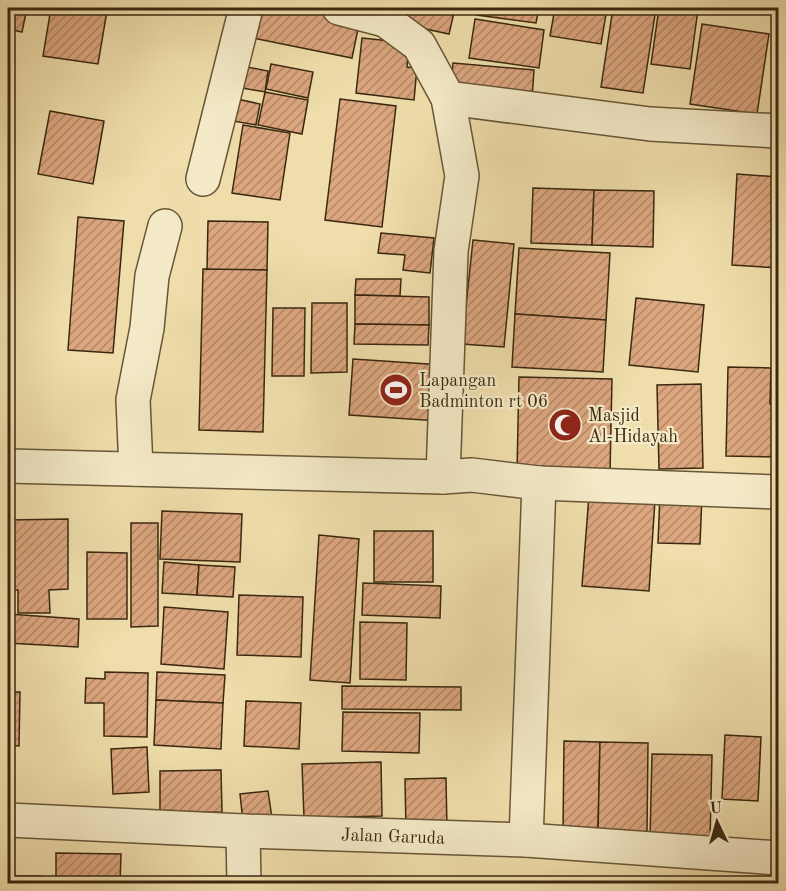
<svg xmlns="http://www.w3.org/2000/svg" width="786" height="891" font-family="'Old Standard TT',serif">
<style>
.building{fill:url(#building-hatch);stroke:#3a2810;stroke-width:1.5}
.lines{fill:none;stroke-linecap:round;stroke-linejoin:round}
.minor-casing{stroke:#675637;stroke-width:36}
.minor{stroke:#f5eac8;stroke-width:33}
.labels{text-anchor:middle;stroke-width:4.5;stroke-linejoin:round;paint-order:stroke}
.poi-label{font-size:18px;fill:#3a2810;stroke:#f5eac8;text-anchor:start}
.street-label{font-size:18px;fill:#3a2810;stroke:#f5eac8}
</style>
<defs>
<pattern id="building-hatch" width="6" height="6" patternUnits="userSpaceOnUse" patternTransform="scale(1.5)"><rect width="6" height="6" fill="#dca67f"/><path d="M-1 1l2-2M0 6l6-6M5 7l2-2" fill="none" stroke="#b38767"/></pattern>
</defs>
<rect width="100%" height="100%" fill="#efdeab"/>
<filter id="stains"><feTurbulence type="fractalNoise" baseFrequency=".00333" numOctaves="4"/><feColorMatrix values="0 0 0 0 .2 0 0 0 0 .09 0 0 0 0 .02 0 0 0 .5 -.17"/></filter>
<radialGradient id="worn" r=".72"><stop offset=".6" stop-color="#630" stop-opacity="0"/><stop offset="1" stop-color="#630" stop-opacity=".3"/></radialGradient>
<!-- building -->
<g class="building">
<polygon points="8,8 27,8 22,32 8,29"/>
<polygon points="51,8 86,8 107,11 98,64 43,56"/>
<polygon points="254,8 302,8 360,19 352,58 248,37"/>
<polygon points="392,8 455,8 449,34 389,21"/>
<polygon points="478,8 539,8 536,23 477,15"/>
<polygon points="555,8 607,8 601,44 550,36"/>
<polygon points="613,8 656,8 643,93 601,87"/>
<polygon points="659,8 698,9 690,69 651,64"/>
<polygon points="475,19 544,30 539,68 469,58"/>
<polygon points="702,24 769,34 757,114 690,104"/>
<polygon points="362,38 409,43 407,67 417,68 414,100 356,93"/>
<polygon points="453,63 534,70 532,99 450,92"/>
<polygon points="271,64 313,72 308,98 266,89"/>
<polygon points="247,67 268,71 265,92 242,88"/>
<polygon points="265,92 308,100 302,134 258,125"/>
<polygon points="237,99 260,104 256,125 233,121"/>
<polygon points="340,99 396,106 382,227 325,220"/>
<polygon points="50,111 104,121 93,184 38,174"/>
<polygon points="243,125 290,133 280,200 232,193"/>
<polygon points="737,174 778,177 778,268 732,265"/>
<polygon points="533,188 594,190 592,245 531,243"/>
<polygon points="594,190 654,191 653,247 592,245"/>
<polygon points="78,217 124,221 113,353 68,350"/>
<polygon points="208,221 268,222 267,270 207,270"/>
<polygon points="381,233 434,238 430,273 403,270 405,255 378,253"/>
<polygon points="473,240 514,244 504,347 462,344"/>
<polygon points="519,248 610,253 606,320 515,314"/>
<polygon points="203,269 267,270 263,432 199,430"/>
<polygon points="356,279 401,279 400,296 355,295"/>
<polygon points="355,295 429,297 429,325 355,324"/>
<polygon points="636,298 704,305 698,372 629,365"/>
<polygon points="312,303 347,303 347,372 311,373"/>
<polygon points="273,308 305,308 304,376 272,376"/>
<polygon points="515,314 606,320 603,372 512,367"/>
<polygon points="355,324 429,325 428,345 354,344"/>
<polygon points="353,359 443,365 439,421 349,415"/>
<polygon points="728,367 771,368 770,404 778,404 778,457 726,456"/>
<polygon points="519,377 612,379 610,473 517,471"/>
<polygon points="701,384 703,468 659,469 657,385"/>
<polygon points="660,494 702,495 700,544 658,543"/>
<polygon points="589,495 655,500 649,591 582,586"/>
<polygon points="162,511 242,514 240,562 160,559"/>
<polygon points="68,519 68,589 49,590 50,613 18,613 18,590 8,590 8,520"/>
<polygon points="131,523 158,523 158,626 131,627"/>
<rect x="374" y="531" width="59" height="51"/>
<polygon points="319,535 359,539 350,683 310,680"/>
<polygon points="87,552 127,553 127,619 87,619"/>
<polygon points="164,562 199,565 197,595 162,593"/>
<polygon points="199,565 235,567 233,597 197,595"/>
<polygon points="363,583 441,586 440,618 362,615"/>
<polygon points="239,595 303,597 301,657 237,655"/>
<polygon points="164,607 228,612 224,669 161,664"/>
<polygon points="8,614 79,619 78,647 8,643"/>
<polygon points="360,622 407,623 406,680 360,679"/>
<polygon points="105,672 148,673 147,737 104,736 104,703 85,703 86,678 105,679"/>
<polygon points="157,672 225,675 223,703 156,700"/>
<polygon points="342,686 461,687 461,710 342,709"/>
<polygon points="8,692 20,692 19,746 8,745"/>
<polygon points="156,700 223,703 221,749 154,745"/>
<polygon points="246,701 301,703 299,749 244,746"/>
<polygon points="343,712 420,713 419,753 342,751"/>
<polygon points="725,735 761,737 758,801 722,799"/>
<polygon points="564,741 600,742 598,832 563,832"/>
<polygon points="600,742 648,743 647,833 598,832"/>
<polygon points="147,747 149,792 113,794 111,749"/>
<polygon points="652,754 712,755 710,841 650,840"/>
<polygon points="381,762 382,816 304,818 302,764"/>
<polygon points="221,770 222,812 160,813 160,771"/>
<polygon points="446,778 447,830 406,831 405,779"/>
<polygon points="268,791 272,818 243,822 240,794"/>
<polygon points="56,853 121,854 120,884 56,884"/>
<rect x="8" y="876" width="34" height="8"/>
<polygon points="562,881 607,882 607,884 562,884"/>
</g>
<g class="lines">
<defs>
<g id="minor">
<polyline points="339,8 385,20 419,45 448,98 650,124 778,131"/>
<polyline points="448,98 462,176 451,251 443,477 472,475 539,483 526,840"/>
<polyline points="203,179 246,8"/>
<polyline points="8,466 443,477"/>
<polyline points="136,469 133,400 147,328 152,276 165,226"/>
<polyline points="539,483 778,492"/>
<polyline points="8,820 243,831 526,840 778,858"/>
<polyline points="243,831 244,884"/>
</g>
</defs>
<!-- minor casing -->
<use href="#minor" class="minor-casing"/>
<!-- minor -->
<use href="#minor" class="minor"/>
</g>
<!-- icons -->
<defs>
<symbol id="stadium-disc" viewBox="-11 -11 22 22"><circle r="9.5" fill="#8f2418" stroke="#f5eac8"/><path d="M0-5a6.5 5 0 1 0 0 10a6.5 5 0 1 0 0-10ZM-3.5-1.8h7v3.6h-7Z" fill="#fff"/></symbol>
<symbol id="mosque-disc" viewBox="-11 -11 22 22"><circle r="9.5" fill="#8f2418" stroke="#f5eac8"/><path d="M3.5-4.9A6 6 0 1 0 3.5 4.9A5 5 0 1 1 3.5-4.9Z" fill="#fff"/></symbol>
</defs>
<g fill-rule="evenodd">
<use href="#stadium-disc" x="377" y="371" width="38" height="38"/>
<use href="#mosque-disc" x="546" y="406" width="38" height="38"/>
</g>
<g class="labels">
<!-- poi labels -->
<g class="poi-label">
<text x="419" y="386">Lapangan<tspan x="419" dy="21">Badminton rt 06</tspan></text>
<text x="588" y="421">Masjid<tspan x="588" dy="21">Al-Hidayah</tspan></text>
</g>
<!-- street labels -->
<g class="street-label">
<text transform="translate(393 836) rotate(2)" y="6">Jalan Garuda</text>
</g>
</g>
<!-- margin -->
<rect width="786" height="891" fill="none" stroke="#efdeab" stroke-width="30"/>
<rect x="9" y="9" width="768" height="873" fill="none" stroke="#3a2810" stroke-width="3"/>
<rect x="15" y="15" width="756" height="861" fill="none" stroke="#3a2810" stroke-width="1.5"/>
<!-- north arrow -->
<g transform="translate(717 822) rotate(355)" stroke="#f5eac8" stroke-width="4.5" paint-order="stroke">
<path d="M0-4.5L10 22L0 15L-10 22Z" fill="#3a2810"/>
<text y="-9" font-size="16" font-weight="bold" text-anchor="middle" fill="#3a2810">U</text>
</g>
<rect width="100%" height="100%" filter="url(#stains)"/>
<rect width="100%" height="100%" fill="url(#worn)"/>
</svg>
